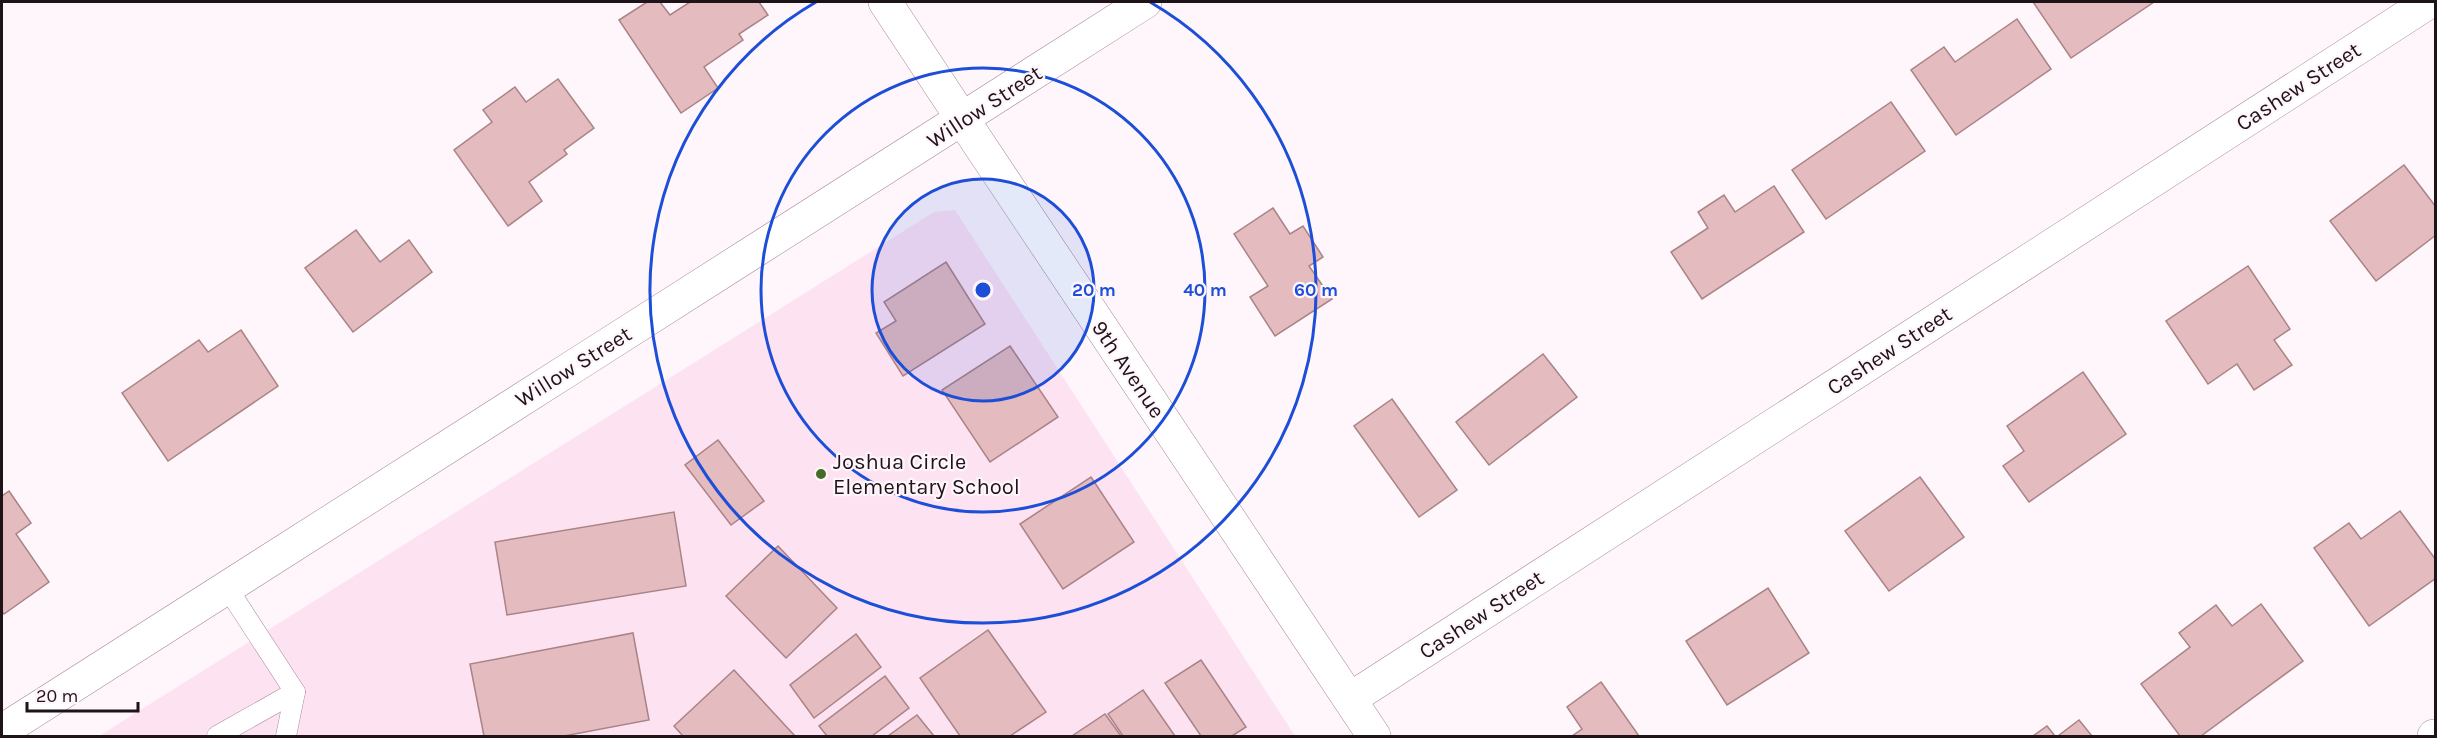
<svg xmlns="http://www.w3.org/2000/svg" width="2437" height="738" viewBox="0 0 2437 738" font-family="Karla,sans-serif">
  <style>
    .built { fill: #fde3f2 }
    .building { fill: #e4bbbe; stroke: #a98386; stroke-width: 1.5 }
    .lines { fill: none; stroke-linecap: round; stroke-linejoin: round }
    .lane-casing { stroke: #aa8a9d; stroke-width: 21 }
    .street-casing { stroke: #aa8a9d; stroke-width: 34 }
    .secondary-casing { stroke: #aa8a9d; stroke-width: 34 }
    .lane { stroke: #fff; stroke-width: 20 }
    .street { stroke: #fff; stroke-width: 33 }
    .secondary { stroke: #fff; stroke-width: 33 }
    .ring { fill: none; stroke: #1d4ed8; stroke-width: 3 }
    .poi-dot { fill: #466d28; stroke: #fef6fb; stroke-width: 2 }
    .labels { text-anchor: middle; stroke-width: 4.5; stroke-linejoin: round; paint-order: stroke }
    .street-label { font-size: 22px; fill: #1f131a; stroke: #fef6fb }
    .poi-label { font-size: 22px; fill: #1f131a; stroke: #fef6fb; text-anchor: start }
    .centre { fill: #1d4ed8; stroke: #fef6fb; stroke-width: 3 }
    .ring-label { font-size: 18px; text-anchor: middle; font-weight: bold; fill: #1d4ed8; stroke: #fef6fb; stroke-width: 4.5; stroke-linejoin: round; paint-order: stroke }
  </style>
  <rect width="100%" height="100%" fill="#fef6fb"/>
  <path class="built" d="M955,210l340,526h-1196l835,-524z"/>
  <g class="building">
    <path d="M647,2h13l10,13 20,-13h69l9,13 -29,19 4,6 -39,27 14,21 -37,25 -62,-93z"/>
    <path d="M2033,2h121l-83,56z"/>
    <path d="M2017,19l34,50 -95,66 -45,-65 33,-23 11,15z"/>
    <path d="M558,79l36,49 -30,22 3,4 -38,28 13,19 -34,25 -54,-76 38,-28 -9,-12 32,-23 11,15z"/>
    <path d="M1891,102l34,49 -99,68 -34,-49z"/>
    <path d="M2404,165l32,42v28l-60,46 -46,-60z"/>
    <path d="M1774,186l30,46 -102,67 -31,-47 37,-24 -10,-16 26,-17 11,17z"/>
    <path d="M1273,208l17,26 13,-8 20,31 -14,9 23,33 -57,37 -25,-39 18,-11 -34,-52z"/>
    <path d="M356,230l24,32 29,-22 23,32 -79,60 -48,-64z"/>
    <path d="M946,262l39,62 -82,52 -27,-43 20,-12 -12,-19z"/>
    <path d="M2248,266l42,63 -16,11 18,25 -38,25 -17,-26 -29,20 -42,-63z"/>
    <path d="M241,330l37,56 -110,75 -46,-68 77,-53 9,12z"/>
    <path d="M1010,346l48,71 -68,45 -48,-72z"/>
    <path d="M1543,354l34,43 -88,68 -33,-43z"/>
    <path d="M2083,372l43,62 -97,68 -26,-36 21,-15 -17,-25z"/>
    <path d="M1392,399l65,91 -38,27 -65,-91z"/>
    <path d="M718,440l46,61 -33,24 -46,-60z"/>
    <path d="M1091,477l43,65 -71,47 -43,-65z"/>
    <path d="M1920,477l44,60 -75,54 -44,-60z"/>
    <path d="M9,491l22,32 -15,11 33,48 -45,32 -2,-3v-115z"/>
    <path d="M2400,511l36,49v18l-67,48 -55,-78 35,-25 12,16z"/>
    <path d="M674,512l12,74 -179,29 -12,-73z"/>
    <path d="M778,546l59,62 -51,50 -60,-62z"/>
    <path d="M1768,588l41,65 -82,52 -41,-64z"/>
    <path d="M2261,604l42,57 -102,75h-21l-39,-52 49,-37 -11,-14 37,-28 16,21z"/>
    <path d="M988,630l58,82 -36,24h-50l-40,-58z"/>
    <path d="M633,633l16,87 -85,16h-80l-14,-72z"/>
    <path d="M856,634l25,33 -67,51 -24,-33z"/>
    <path d="M1201,660l45,67 -14,9h-31l-36,-53z"/>
    <path d="M734,670l61,66h-112l-9,-10z"/>
    <path d="M885,676l24,32 -37,28h-45l-8,-10z"/>
    <path d="M1601,682l38,54h-67l10,-7 -15,-22z"/>
    <path d="M1143,690l32,46h-52l-15,-22z"/>
    <path d="M1105,714l16,22h-49z"/>
    <path d="M917,715l17,21h-46z"/>
    <path d="M2079,720l13,16h-34z"/>
    <path d="M2047,726l8,10h-22z"/>
  </g>
  <g class="lines">
    <defs>
      <g id="lane">
        <path d="M226,586l69,106 -9,44"/>
        <path d="M217,736l78,-44"/>
      </g>
      <g id="street">
        <path d="M963,120l411,616"/>
        <path d="M1350,699l1079,-697"/>
        <path d="M2434,736h2"/>
      </g>
      <g id="secondary">
        <path d="M885,2l78,118"/>
        <path d="M2,731c379,-246 764,-483 1143,-729"/>
      </g>
    </defs>
    <use href="#lane" class="lane-casing"/>
    <use href="#street" class="street-casing"/>
    <use href="#secondary" class="secondary-casing"/>
    <use href="#lane" class="lane"/>
    <use href="#street" class="street"/>
    <use href="#secondary" class="secondary"/>
  </g>
  <circle cx="983" cy="290" r="111" fill="#1d4ed8" fill-opacity=".12"/>
  <g class="ring">
    <circle cx="983" cy="290" r="111"/>
    <circle cx="983" cy="290" r="222"/>
    <path d="M1150 2A333 333 0 1 1 816 2"/>
  </g>
  <circle class="poi-dot" cx="821" cy="474" r="6"/>
  <g class="labels">
    <g class="street-label">
      <text transform="translate(2298 86) rotate(-33)" y="8">Cashew Street</text>
      <text transform="translate(984 106) rotate(-33)" y="8">Willow Street</text>
      <text transform="translate(1889 350) rotate(-33)" y="8">Cashew Street</text>
      <text transform="translate(573 366) rotate(-32)" y="8">Willow Street</text>
      <text transform="translate(1129 369) rotate(56)" y="8">9th Avenue</text>
      <text transform="translate(1481 614) rotate(-33)" y="8">Cashew Street</text>
    </g>
    <g class="poi-label">
      <text x="833" y="469">Joshua Circle<tspan x="833" dy="25">Elementary School</tspan></text>
    </g>
  </g>
  <circle cx="983" cy="290" r="9" class="centre"/>
  <g class="ring-label">
    <text x="1094" y="296">20 m</text>
    <text x="1205" y="296">40 m</text>
    <text x="1316" y="296">60 m</text>
  </g>
  <rect width="2437" height="738" fill="none" stroke="#1f131a" stroke-width="6"/>
  <path d="M27 702v9h111v-9" fill="none" stroke="#1f131a" stroke-width="3"/>
  <text x="36" y="702" font-size="18" fill="#1f131a" stroke="#fef6fb" stroke-width="4.5" paint-order="stroke">20 m</text>
</svg>
